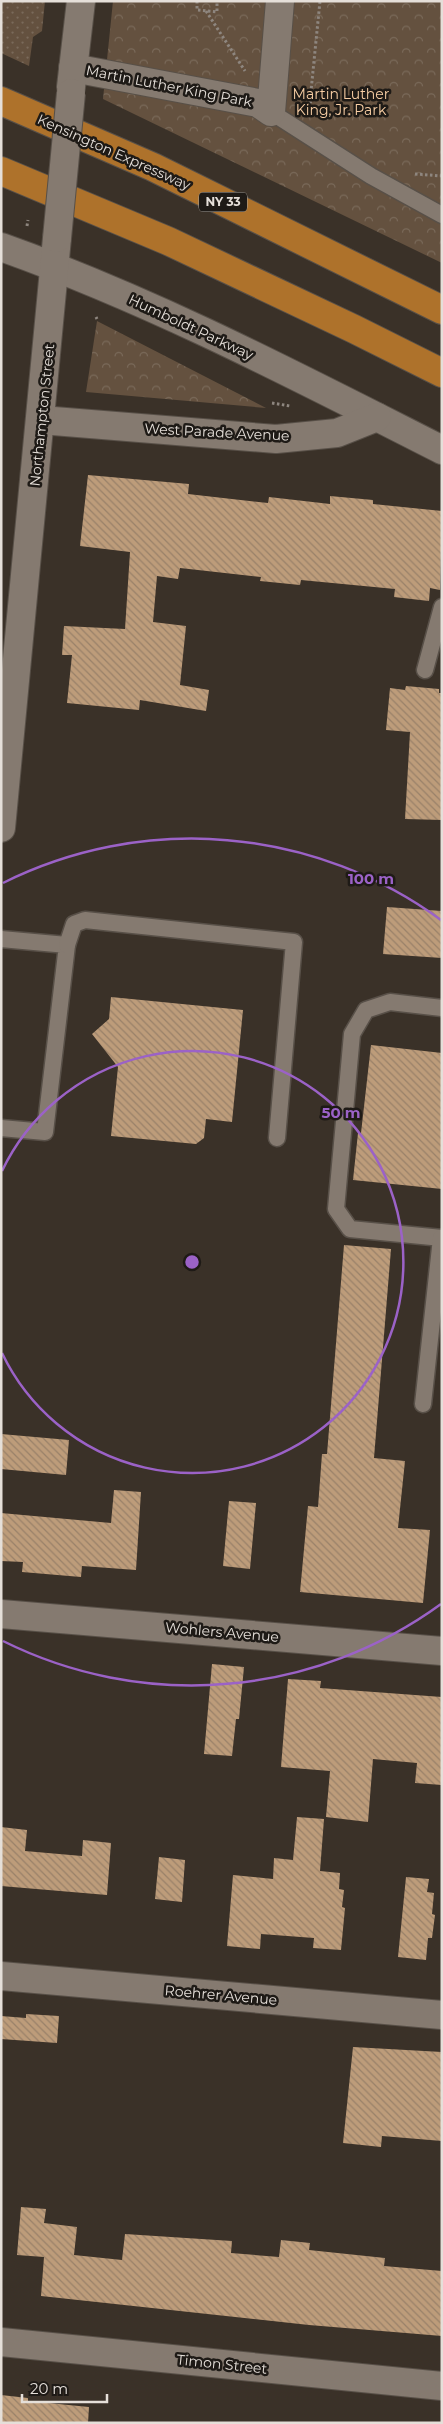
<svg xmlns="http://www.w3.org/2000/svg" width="443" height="2424" viewBox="0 0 443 2424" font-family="Montserrat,sans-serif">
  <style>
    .grass { fill: url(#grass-dots) }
    .park { fill: url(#park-crowns) }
    .building { fill: url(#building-back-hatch) }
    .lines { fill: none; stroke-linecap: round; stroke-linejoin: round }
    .lane-casing { stroke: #585048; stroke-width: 19 }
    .street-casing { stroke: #585048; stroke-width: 30 }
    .highway-casing { stroke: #585048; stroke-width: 30 }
    .path { stroke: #8e867f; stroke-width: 3; stroke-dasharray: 2.5 2.5; stroke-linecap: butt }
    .lane { stroke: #857a70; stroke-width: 16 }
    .street { stroke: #857a70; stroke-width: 28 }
    .highway { stroke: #ae722b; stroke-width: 28 }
    .street-bridge-casing { stroke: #585048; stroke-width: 30; stroke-linecap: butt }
    .street-bridge { stroke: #857a70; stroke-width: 28 }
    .ring { fill: none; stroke: #9b62c7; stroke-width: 2.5 }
    .labels { text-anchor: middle; stroke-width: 5; stroke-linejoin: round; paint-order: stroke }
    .shield { fill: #1e1a16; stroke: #a9a49e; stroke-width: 1 }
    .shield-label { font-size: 12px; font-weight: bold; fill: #e5dfd9 }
    .street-label { font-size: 14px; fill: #e5dfd9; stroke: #1e1a16 }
    .park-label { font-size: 14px; fill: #f9cfa5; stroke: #1e1a16 }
    .centre { fill: #9b62c7; stroke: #1e1a16; stroke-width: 2.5 }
    .ring-label { font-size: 15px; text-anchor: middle; font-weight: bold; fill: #9b62c7; stroke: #1e1a16; stroke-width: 5; stroke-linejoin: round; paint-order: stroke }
  </style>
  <defs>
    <pattern id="grass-dots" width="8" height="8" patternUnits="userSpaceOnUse" patternTransform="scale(1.25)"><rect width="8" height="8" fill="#64513f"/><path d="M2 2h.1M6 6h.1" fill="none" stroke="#7a6a5a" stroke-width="1.8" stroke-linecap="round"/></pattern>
    <pattern id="park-crowns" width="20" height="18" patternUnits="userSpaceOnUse" patternTransform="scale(1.25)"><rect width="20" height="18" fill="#64513f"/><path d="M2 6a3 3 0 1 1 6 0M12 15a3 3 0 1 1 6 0" fill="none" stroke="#7a6a5a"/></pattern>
    <pattern id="building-back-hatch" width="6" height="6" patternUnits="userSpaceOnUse" patternTransform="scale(1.25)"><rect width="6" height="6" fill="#bd9c7a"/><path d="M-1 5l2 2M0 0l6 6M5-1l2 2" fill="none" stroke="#998169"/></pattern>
  </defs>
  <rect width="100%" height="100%" fill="#3a3128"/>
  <path class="grass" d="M1,1h44l-3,30 -9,6 -4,29 -28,-13z"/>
  <g class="park">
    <path d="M113,1h329v262l-339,-164z"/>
    <path d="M97,321l169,87 -180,-16z"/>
  </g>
  <g class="building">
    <path d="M88,475l101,9 -1,10 80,9 1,-6 61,7v-8l43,4v4l69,7 -2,79 -10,-2 -1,13 -35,-4 1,-8 -94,-9 -1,5 -40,-4 1,-4 -81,-9 -2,11 -21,-3 -4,46 33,4 -6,59 29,5 -3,21 -66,-11 -1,10 -72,-7 5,-48h-10l2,-29 61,3 5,-77 -50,-6z"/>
    <path d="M406,686l33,3v4h3v127l-37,-1 5,-87 -24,-2 4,-42 15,2z"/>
    <path d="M387,907l55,4v47l-59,-4z"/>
    <path d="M111,997l132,13 -11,112 -26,-3 -2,19 -8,6 -85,-8 7,-69 -26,-33 17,-15z"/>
    <path d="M371,1045l71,8v136l-89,-9 5,-47h3z"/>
    <path d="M344,1245l47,4 -17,209 31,3 -7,67 32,2 -7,73 -123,-11 8,-86 10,1 4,-53h5z"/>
    <path d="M1,1434l68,6 -3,35 -65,-6z"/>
    <path d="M114,1490l27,2 -5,78 -54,-4 -1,11 -59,-5 1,-10 -22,-1v-48l110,10z"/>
    <path d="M229,1501l27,2 -6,66 -27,-3z"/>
    <path d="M212,1664l32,3 -5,52h-3l-4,37 -28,-2z"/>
    <path d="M288,1679l33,2 -1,7 122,9v88l-27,-2 2,-20 -44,-4 -5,63 -42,-5 4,-46 -49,-4z"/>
    <path d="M297,1817l27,2 -4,52 20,2 -1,16 5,1 -2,17 3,1 -4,42 -28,-2 1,-10 -53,-4 -1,15 -33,-3 6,-71 40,4 1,-21 19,2z"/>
    <path d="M1,1827l26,3 -2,21 57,5 1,-16 28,3 -4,52 -106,-9z"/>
    <path d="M159,1857l26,3 -3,42 -27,-3z"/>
    <path d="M406,1877l23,2 -2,13 7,1 -2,21 3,1 -3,23h-4l-2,22 -28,-3z"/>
    <path d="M26,2014l33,2 -2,27 -56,-4v-23l25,2z"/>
    <path d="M353,2047l89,5v89l-60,-5 -1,11 -38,-4z"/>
    <path d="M21,2207l25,2 -2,14 33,4 -3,28 48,5 3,-26 107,7 -1,12 48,4 2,-17 29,3 -1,7 76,8 -1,8 58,5v65l-133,-11 -268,-29 3,-39 -27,-2z"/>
    <path d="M1,2395l27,3v3l61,6 -1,16h-87z"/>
  </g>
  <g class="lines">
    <defs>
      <g id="lane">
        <path d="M271,112l100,64 71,39"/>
        <path d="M425,670l17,-63"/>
        <path d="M1,939l66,6 -22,187 -44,-4"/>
        <path d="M67,945l7,-21 11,-4 209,22 -17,196"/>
        <path d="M442,1008l-52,-6 -24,8 -14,24 -16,175 14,20 92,9"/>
        <path d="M423,1404l18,-166"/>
      </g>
      <g id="street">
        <path d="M73,68l185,35 13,9 9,-111"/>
        <path d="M71,87l10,-86"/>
        <path d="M1,247c152,54 297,130 441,203"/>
        <path d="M41,420l235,19 61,-6 40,-16"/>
        <path d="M1,828l56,-590"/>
        <path d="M1,1614l441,37"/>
        <path d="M1,1976l441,39"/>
        <path d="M1,2342l441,44"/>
      </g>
      <g id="highway">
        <path d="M1,101l152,66 289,143"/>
        <path d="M1,171l167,70 186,88 88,44"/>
      </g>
    </defs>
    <use href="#lane" class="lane-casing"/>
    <use href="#street" class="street-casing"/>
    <use href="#highway" class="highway-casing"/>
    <g class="path">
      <path d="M197,1v9l20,2v-11"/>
      <path d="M206,11l39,60"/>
      <path d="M313,113l-3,-12 10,-100"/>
      <path d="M415,174l27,2"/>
      <path d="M27,226l1,-6"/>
      <path d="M96,317l1,2"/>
      <path d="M272,403l18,3"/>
    </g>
    <use href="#lane" class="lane"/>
    <use href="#street" class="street"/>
    <use href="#highway" class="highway"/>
    <defs>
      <path id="street-bridge" d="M57,238l14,-145"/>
    </defs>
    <use href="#street-bridge" class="street-bridge-casing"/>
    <use href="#street-bridge" class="street-bridge"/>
  </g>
  <g class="ring">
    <path d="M2 1171A211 211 0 1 1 2 1353"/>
    <path d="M441 1604A423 423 0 0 1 3 1641M3 883A423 423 0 0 1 441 920"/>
  </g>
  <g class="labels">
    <rect class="shield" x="199" y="192.5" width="48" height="19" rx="4"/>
    <g class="shield-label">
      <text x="223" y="206">NY 33</text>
    </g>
    <g class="street-label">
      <text transform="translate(169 86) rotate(11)" y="5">Martin Luther King Park</text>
      <text transform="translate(114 152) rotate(24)" y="5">Kensington Expressway</text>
      <text transform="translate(191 327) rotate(25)" y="5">Humboldt Parkway</text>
      <text transform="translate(42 415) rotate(-84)" y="5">Northampton Street</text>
      <text transform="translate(217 432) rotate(3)" y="5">West Parade Avenue</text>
      <text transform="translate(222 1632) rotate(5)" y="5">Wohlers Avenue</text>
      <text transform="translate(221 1995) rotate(5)" y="5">Roehrer Avenue</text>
      <text transform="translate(222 2364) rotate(6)" y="5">Timon Street</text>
    </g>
    <g class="park-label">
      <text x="341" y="99">Martin Luther<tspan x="341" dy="16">King, Jr. Park</tspan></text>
    </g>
  </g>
  <circle cx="192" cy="1262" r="8" class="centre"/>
  <g class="ring-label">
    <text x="371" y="884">100 m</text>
    <text x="341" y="1118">50 m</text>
  </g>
  <rect width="443" height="2424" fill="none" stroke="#e5dfd9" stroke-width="5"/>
  <path d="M22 2394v8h85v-8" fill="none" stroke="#e5dfd9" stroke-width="2.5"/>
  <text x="30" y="2394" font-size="15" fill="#e5dfd9" stroke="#1e1a16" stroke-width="4" paint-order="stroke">20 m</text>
</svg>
